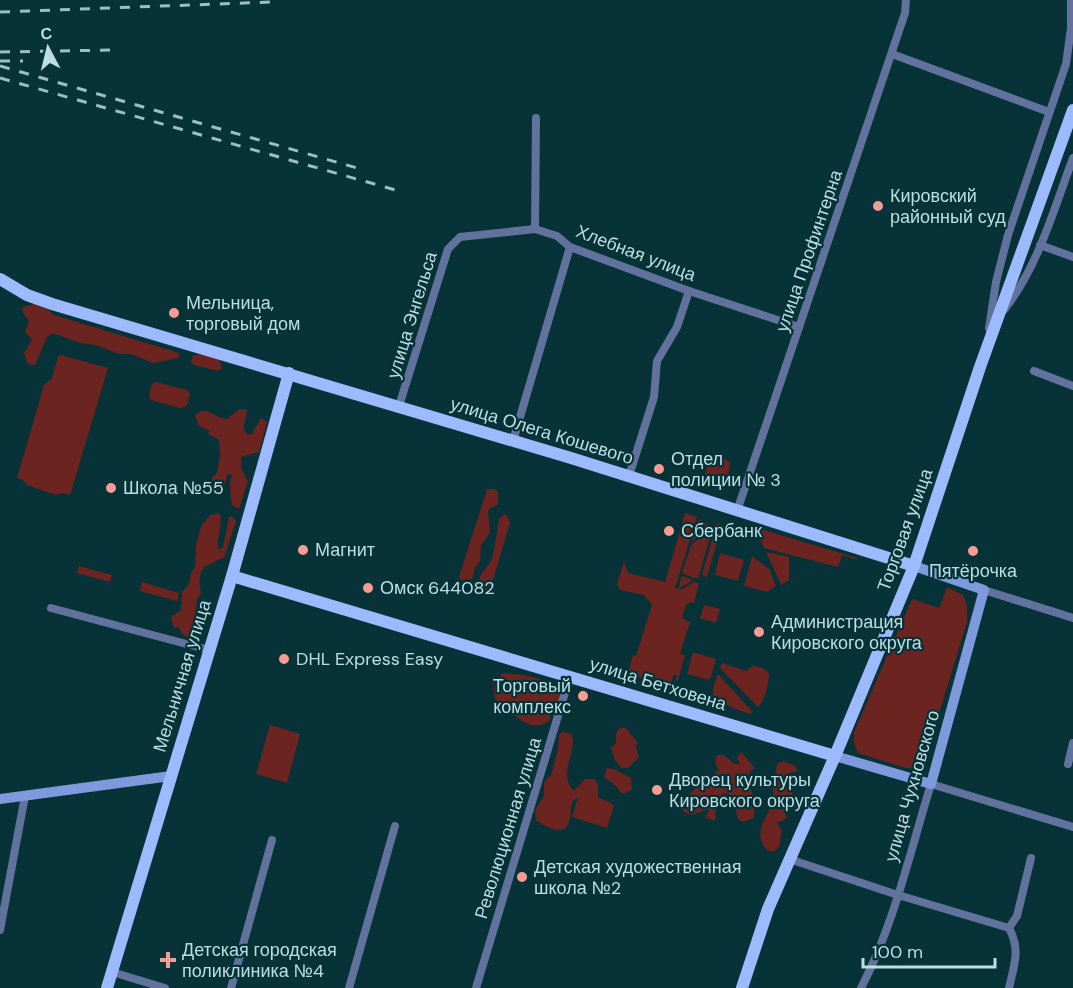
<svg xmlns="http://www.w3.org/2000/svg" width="1073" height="988" viewBox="0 0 1073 988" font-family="'DM Sans',sans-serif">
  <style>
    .green { fill: #6c2420 }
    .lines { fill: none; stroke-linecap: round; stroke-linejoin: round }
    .street { stroke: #61739c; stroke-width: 8 }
    .secondary { stroke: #7e9adc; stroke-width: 10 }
    .primary { stroke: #9dbafe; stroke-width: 12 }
    .rail { stroke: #9abfc4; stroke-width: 3; stroke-dasharray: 10 10; stroke-linecap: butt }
    .poi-dot { fill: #f59c93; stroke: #073237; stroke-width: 2 }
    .labels { text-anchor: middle; stroke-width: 4.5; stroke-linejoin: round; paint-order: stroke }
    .poi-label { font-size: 18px; fill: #bbdee3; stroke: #073237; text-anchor: start }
    .street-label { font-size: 18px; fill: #bbdee3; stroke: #073237 }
  </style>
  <rect width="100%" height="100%" fill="#073237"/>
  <g class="green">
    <path d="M34,304l14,6 6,5 122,37 3,2v4l-26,5 -22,-9h-12l-23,-9 -16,-2 -27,-10 -6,4 -12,28 -7,-1 -4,-11 8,-13 -7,-8 4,-11 -7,-10 1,-4z"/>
    <path d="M205,354l14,5 3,9 -4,3 -24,-6 -3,-3 2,-7z"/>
    <path d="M61,355l47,13 -38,127 -7,-2 -7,2 -29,-10 -4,-5 -6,-2 27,-93 8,-7 6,-22z"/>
    <path d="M156,382l31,8 3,4 -3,12 -7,2 -29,-8 -2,-4 3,-12z"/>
    <path d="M239,409h7c3,9 -7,17 1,25l4,1 10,-17 6,4 -8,30 -18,5v11l7,13 -9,28 -7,-4c-2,-10 -3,-21 0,-30l-4,-1 -7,19 -3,1 -8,-4 2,-12 5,-5 3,-18 -1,-15 -11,-6 2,-3 -11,-5 -4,-11 6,-4c13,0 14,7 26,8z"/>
    <path d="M714,456l7,1 9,5 -2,13 -11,2 -8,12 -4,-2 -2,-5 6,-23z"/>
    <path d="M487,489h8l3,3v12l-10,6 2,23 -9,12 -1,16 -5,7 -3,11 -11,1 -2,-3z"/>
    <path d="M220,513c3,16 -4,23 -2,37l5,-3 6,-30 3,-1 4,5 -12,37c-7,1 -11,6 -19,8 -7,9 -6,16 -4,27l-4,6 -2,14 8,6 1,3 -7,3 -3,10 -3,3 -7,-2 -6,-9 -4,1 -3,-11 10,-7 1,-18 7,-8 2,-11 4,-6 1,-22 5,-19 9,-11z"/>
    <path d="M685,513l12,4 -22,71 3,1 4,-13 11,4 -15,9h4l12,-7 5,1 -5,20 -3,-1 -5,3 -4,13 8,4 -10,32 5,1 -7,26 -2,-1 1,-4 -3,-2 -3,9c-8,3 -15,1 -21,-2l-1,-6 -2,5 -19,-7 5,-18 3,1 16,-51 -8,-10 -24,-5 -3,-6 7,-22 4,11 37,9z"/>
    <path d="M504,514l3,1 3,8 -20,67 -9,-1 -2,-3c0,-15 5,-14 12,-25 2,-3 8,-39 8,-42z"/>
    <path d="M699,519l10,6 -18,18z"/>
    <path d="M717,523l5,2 -15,52 -5,-2z"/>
    <path d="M711,526h2l-15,53 -14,-5 -2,-2 9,-26z"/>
    <path d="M757,528l100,30v2l-15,-5 -4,12 -74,-19 -7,-18z"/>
    <path d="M766,552l23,5v23l-8,5z"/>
    <path d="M720,553l24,7 -6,21 -23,-6z"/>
    <path d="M752,556l17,13 7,17 -9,6 -23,-6z"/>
    <path d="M79,566l33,9 -2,7 -33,-9z"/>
    <path d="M142,582l37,11 -2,8 -37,-10z"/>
    <path d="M947,587l16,8 4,11v16l-42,137 -9,9h-10l-48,-15 -4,-10v-11l58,-133 27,9z"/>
    <path d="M704,605l16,4 -4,14 -16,-5z"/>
    <path d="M693,652l23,7 -6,21 -23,-6z"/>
    <path d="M722,663l24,8 8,-6 12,5 3,4c-1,12 -3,24 -11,33l-38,-39z"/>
    <path d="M504,673c20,2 51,3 58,27l-12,16v4c-21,17 -39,-11 -55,-21 -2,-11 -2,-20 9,-26z"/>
    <path d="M718,674l34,37 -1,3c-8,-2 -38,-12 -38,-20 -1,-6 3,-14 5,-20z"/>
    <path d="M270,725l30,9 -13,49 -31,-9z"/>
    <path d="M620,728h6l11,14 -1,6 3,9 -11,11h-7l-6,-8 -4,-12 5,-5v-10z"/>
    <path d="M563,731l9,4c5,17 -15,40 2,56l11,-12h9l4,5v13l11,5 5,4 -7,22 -35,-11 6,-20 -6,5c-2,7 0,17 -5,24 -6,10 -25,-1 -31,-6l-1,-10 9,-14v-14l7,-7 7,-26 1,-14z"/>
    <path d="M741,752l14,16c-14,9 -4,18 -1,30 2,7 0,14 0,20l-12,4 -4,-3 -5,-19 -4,-6 -6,-1 -4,6v7l-3,2 -1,13 -10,-4 4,-6 -1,-2 -16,6 -8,-3 -3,-7c4,-10 13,-13 19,-22l6,2 2,-2 1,-6 10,-7 -4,-8 2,-7h7l10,9h6l-3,-6z"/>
    <path d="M783,761l11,4 4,6 -9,2 -3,5 7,14 -8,21 2,5 -10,5 5,8 -3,16 -5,4h-6c-19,-20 3,-34 5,-54 1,-4 -1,-10 0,-14 2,-7 3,-12 4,-19z"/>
    <path d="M607,768l7,1 17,9 1,11 -6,4h-5l-6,-8 -11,-8z"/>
  </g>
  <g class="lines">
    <g class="street">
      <path d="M892,54l157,58"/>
      <path d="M535,229l1,-111"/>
      <path d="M1040,245l33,12"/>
      <path d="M1004,310c34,-43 50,-101 69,-152"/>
      <path d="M989,328l7,-46 12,-47 58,-171 5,-36v-28"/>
      <path d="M1034,371l39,15"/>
      <path d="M399,406l49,-157 12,-12 75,-8 22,7 13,11 119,44 110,36"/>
      <path d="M513,441l57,-194"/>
      <path d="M629,476l25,-79 3,-36 20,-34 12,-36"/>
      <path d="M737,511l168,-498 1,-13"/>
      <path d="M984,590l89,28"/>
      <path d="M51,608l158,42"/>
      <path d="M1068,764l5,-21"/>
      <path d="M789,859l109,36 111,33"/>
      <path d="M0,930l25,-134"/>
      <path d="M112,972l53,16"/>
      <path d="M231,988l41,-148"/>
      <path d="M349,988l46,-162"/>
      <path d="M476,988l94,-312"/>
      <path d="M861,988c33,-63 49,-136 70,-204l142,43"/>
      <path d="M1009,988c5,-23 12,-38 0,-60l8,-12 14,-58"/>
    </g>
    <g class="secondary">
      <path d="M835,756l96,28 53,-194 -70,-24"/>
      <path d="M0,799l171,-23"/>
    </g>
    <g class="primary">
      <path d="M0,279l27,16 25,9 519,154 343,108"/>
      <path d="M232,576l603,180"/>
      <path d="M107,988l125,-412 57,-203"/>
      <path d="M742,988l26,-79 67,-153 79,-190 66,-199 93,-257"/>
    </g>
    <g class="rail">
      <path d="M0,12l272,-10"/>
      <path d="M0,52l112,-2"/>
      <path d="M0,61h23"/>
      <path d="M0,66l364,104"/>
      <path d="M0,78l399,113"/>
    </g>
  </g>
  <g class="poi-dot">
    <circle cx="878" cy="206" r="6"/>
    <circle cx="174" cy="313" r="6"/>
    <circle cx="659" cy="469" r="6"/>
    <circle cx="111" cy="488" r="6"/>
    <circle cx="669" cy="531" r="6"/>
    <circle cx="303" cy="550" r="6"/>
    <circle cx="973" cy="551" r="6"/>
    <circle cx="368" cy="588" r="6"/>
    <circle cx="759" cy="632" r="6"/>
    <circle cx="284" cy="659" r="6"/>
    <circle cx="583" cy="696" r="6"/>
    <circle cx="657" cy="790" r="6"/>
    <circle cx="522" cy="877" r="6"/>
    <path d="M165 951h6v6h6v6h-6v6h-6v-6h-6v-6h6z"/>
  </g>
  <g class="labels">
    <g class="poi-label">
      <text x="890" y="202">Кировский<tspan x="890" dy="21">районный суд</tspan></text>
      <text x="186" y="309">Мельница,<tspan x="186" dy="21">торговый дом</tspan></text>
      <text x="671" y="465">Отдел<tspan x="671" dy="21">полиции № 3</tspan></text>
      <text x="123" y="494">Школа №55</text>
      <text x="681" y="537">Сбербанк</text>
      <text x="315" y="556">Магнит</text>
      <text x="973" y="577" text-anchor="middle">Пятёрочка</text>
      <text x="380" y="594">Омск 644082</text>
      <text x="771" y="628">Администрация<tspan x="771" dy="21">Кировского округа</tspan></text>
      <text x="296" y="665">DHL Express Easy</text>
      <text x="571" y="692" text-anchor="end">Торговый<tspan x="571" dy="21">комплекс</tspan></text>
      <text x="669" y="786">Дворец культуры<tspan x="669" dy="21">Кировского округа</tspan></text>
      <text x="534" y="873">Детская художественная<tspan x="534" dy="21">школа №2</tspan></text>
      <text x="182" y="956">Детская городская<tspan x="182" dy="21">поликлиника №4</tspan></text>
    </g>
    <g class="street-label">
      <text transform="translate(809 251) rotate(-71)" y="6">улица Профинтерна</text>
      <text transform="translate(636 253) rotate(21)" y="6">Хлебная улица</text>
      <text transform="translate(412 315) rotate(-73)" y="6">улица Энгельса</text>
      <text transform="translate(542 431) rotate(17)" y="6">улица Олега Кошевого</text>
      <text transform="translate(905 530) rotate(-70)" y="6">Торговая улица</text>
      <text transform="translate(182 676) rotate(-73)" y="6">Мельничная улица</text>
      <text transform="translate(658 684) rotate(17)" y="6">улица Бетховена</text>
      <text transform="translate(912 786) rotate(-74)" y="6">улица Чухновского</text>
      <text transform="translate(508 828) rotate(-73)" y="6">Революционная улица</text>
    </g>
  </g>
  <g transform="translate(48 48) rotate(353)" stroke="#073237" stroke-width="4.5" paint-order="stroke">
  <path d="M0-4.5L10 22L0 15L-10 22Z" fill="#bbdee3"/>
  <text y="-9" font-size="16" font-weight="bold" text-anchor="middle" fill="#bbdee3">С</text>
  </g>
  <path d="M863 958v9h132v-9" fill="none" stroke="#bbdee3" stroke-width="3"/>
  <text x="872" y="958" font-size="18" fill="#bbdee3" stroke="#073237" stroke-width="4.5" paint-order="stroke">100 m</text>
</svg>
